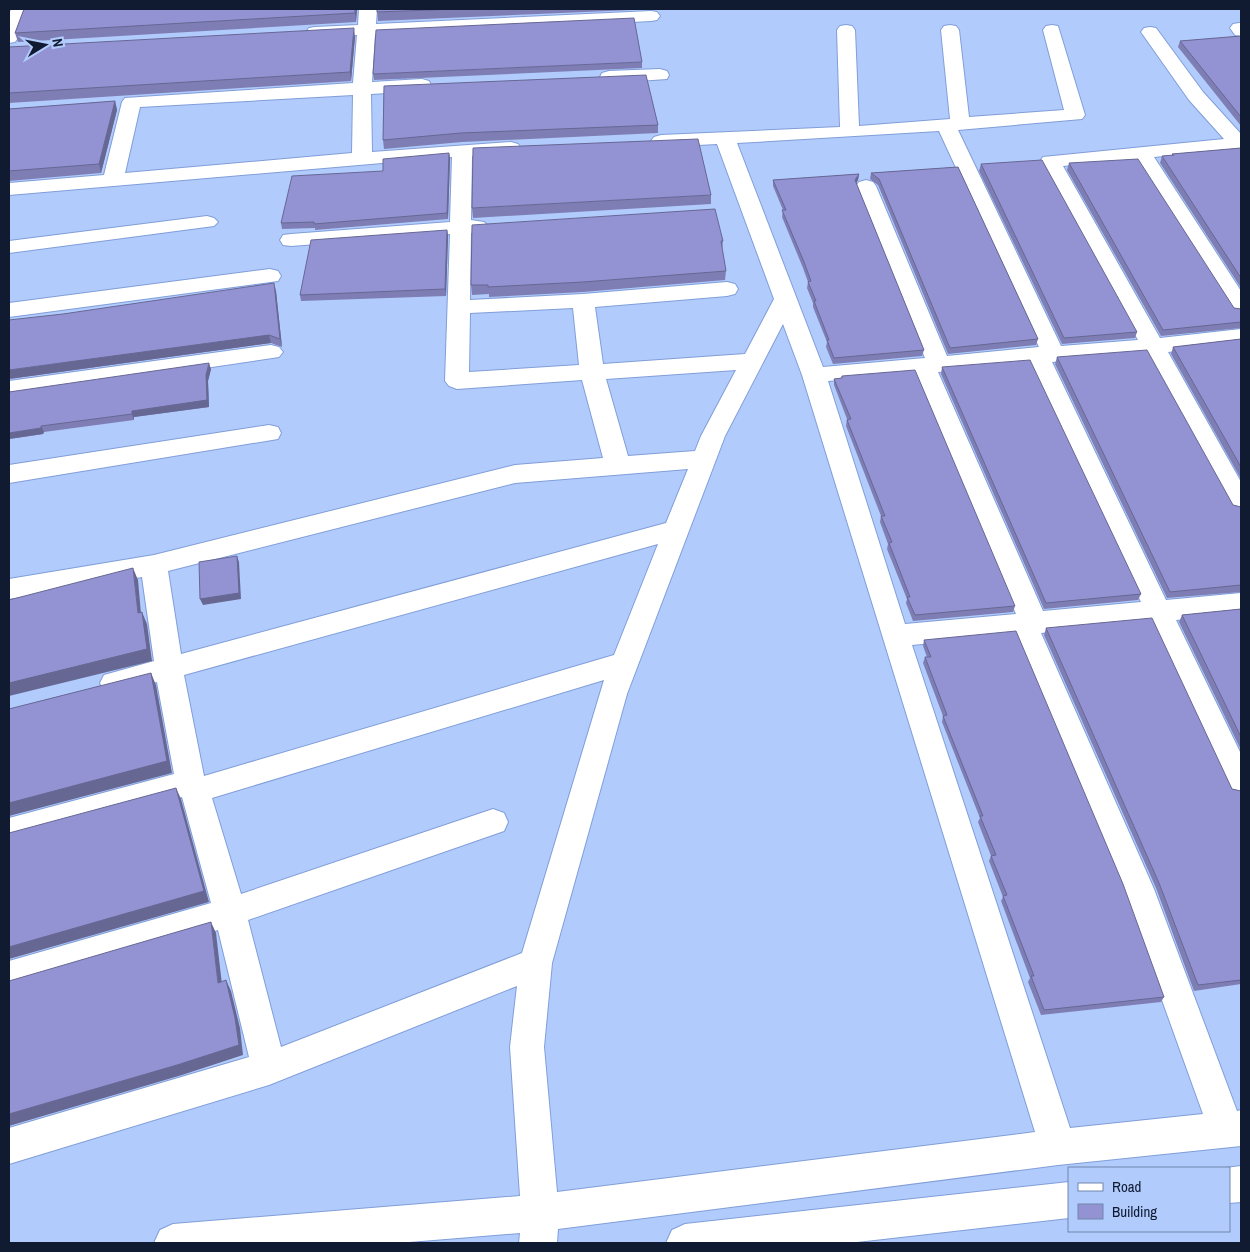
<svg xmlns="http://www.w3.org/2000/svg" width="1250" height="1252" viewBox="0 0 1250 1252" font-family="'Archivo Narrow',sans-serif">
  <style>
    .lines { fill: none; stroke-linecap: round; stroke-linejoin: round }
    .street-casing { stroke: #809ed9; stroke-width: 2 }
    .street { fill: #fff; fill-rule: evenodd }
    .wall { fill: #7e7eb5 }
    .shaded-wall { fill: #676794 }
    .building { fill: #9393d3; stroke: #676794 }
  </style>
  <rect width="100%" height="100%" fill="#b1cbfc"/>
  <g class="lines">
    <defs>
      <g id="street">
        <path d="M11,9h18l-11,29 -3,4 -6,1v-28z"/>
        <path d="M359,9h18l-1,15 275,-13 6,1 3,4 -3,4 -6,1 -276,14 -3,47 50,-3 7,2 2,4 -2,4 -7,2 -51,3 1,58 139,-10 7,2 3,4 -3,4 -46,4 -1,64 13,2 4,4 -4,4 -13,3 -1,67 113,-6 144,-12 8,2 3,5 -3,5 -8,2 -132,11 8,57 142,-10 29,-55 -57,-155 -56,3 -7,-2 -3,-4 3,-4 7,-2 179,-8 -3,-97 3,-4 6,-1 6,1 3,4 4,96 91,-7 -9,-89 3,-4 6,-1 6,1 3,4 10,87 95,-7 -21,-80 3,-4 6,-1 6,1 27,89 -3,4 -124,11 103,216 77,-6 -98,-179 3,-4 181,-18 -35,-39 -48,-68 3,-4 6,-1 6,1 47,64 38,42v17l-6,-2 -81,8 87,134v24l-8,-2 -98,-154 -72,7 97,172 81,-9v14l-73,9 73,130v31l-9,-3 -86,-156 -94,8 114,238 75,-7v20l-65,7 65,134v43l-11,-3 -80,-172 -109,11 113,256 83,222 4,-1v36l-183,19 -500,64 -1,14h-38l1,-10 -123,10h-243l6,-13 13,-6 347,-28 -10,-149 7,-61 -248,99 -260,79v-36l240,-71 -31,-127 -209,61v-30l202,-58 -29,-106 -173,47v-26l165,-44 -17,-92 -43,12 -10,-3 -4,-8 4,-8 50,-14 -12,-84 -133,22v-20l145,-24 361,-90 88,-7 -21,-78 -125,9 -8,-3 -4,-5 5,-147 -159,12 -8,-1 -3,-5 3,-5 8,-1 159,-12 2,-65 -443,38v-12l95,-8 18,-73 3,-4 228,-15 4,-48 -42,2 -6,-1 -3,-4 3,-4 6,-1 43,-2zM353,95l-1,58 -227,20 15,-66zM939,131l100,216 -92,9 -71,-170 -3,-4 -7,-2 -7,2 -3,4 69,172 -102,9 -86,-224zM573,308l6,57 -110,7 1,-59zM783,324l19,51 233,757 -478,60 -13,-145 8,-84 75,-269 98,-258zM1029,364l112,238 -98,9 -105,-239zM736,370l-35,66 -6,15 -67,5 -22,-77zM915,374l101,240 -111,10 -77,-243zM688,469l-22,54 -485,131 -13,-83 347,-88zM658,544l-44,111 -410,121 -20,-101zM1015,635l107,254 81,225 -133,14 -158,-483zM604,680l-82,273 -241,94 -33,-127 256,-89 4,-9 -4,-9 -11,-4 -252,85 -29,-96z"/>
        <path d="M1239,23h2v13l-6,-1 -5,-7 3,-4z"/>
        <path d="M660,69l7,2 2,4 -2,4 -58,4 -7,-2 -2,-4 2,-4 7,-2z"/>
        <path d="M207,216l7,2 4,4 -4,4 -205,27v-12z"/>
        <path d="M270,269l8,2 3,5 -3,5 -269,36v-14z"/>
        <path d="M271,345l8,2 4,5 -4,5 -270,40v-16z"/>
        <path d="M269,425l9,2 3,6 -3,6 -269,44v-18z"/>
        <path d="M1241,1166v36l-12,1v-35h-4z"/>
        <path d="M1069,1182v36l-221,25h-182l6,-13 13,-6z"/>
      </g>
    </defs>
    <use href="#street" class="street-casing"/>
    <use href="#street" class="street"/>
  </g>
  <g class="wall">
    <path d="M24,9h333l-1,13 -338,20 -3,-9z"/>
    <path d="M377,9h255v1l-254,11z"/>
    <path d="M1241,36v90l-63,-79 2,-6z"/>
    <path d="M355,37l-4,44 -342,22v-56z"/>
    <path d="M642,62v6l-268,12 -1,-6z"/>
    <path d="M384,86l274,39v8l-196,9 -78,7 -1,-9z"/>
    <path d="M115,101l2,9 -16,63 -92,8v-72z"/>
    <path d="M1241,148v140l-81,-125 2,-7h10v-2z"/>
    <path d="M449,153l1,6 -2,60 -133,11v-2l-33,1 -1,-6 102,-52z"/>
    <path d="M1069,163l165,145 7,1v19l-80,8 -94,-166z"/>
    <path d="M981,164l156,168 -2,6 -73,6 -83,-173z"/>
    <path d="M958,167l80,172 -2,6 -88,9 -70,-169 -8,-6 1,-6z"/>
    <path d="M859,174l-1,6 -2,3 68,167 -2,6 -89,8 -7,-17 1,-5 -14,-35v-4l-6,-15 1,-6 -5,-14 -21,-51 1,-7 -10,-24v-6z"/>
    <path d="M711,195v9l-238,14 -1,-10z"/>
    <path d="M447,230l1,6 -2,60 -145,5 -1,-6z"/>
    <path d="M723,241l-1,9 4,21 -1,9 -142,12 -94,5v-3l-17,1 -1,-10z"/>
    <path d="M276,291l6,56 -11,-4 -262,36z"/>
    <path d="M1241,339v140l-70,-125 2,-7z"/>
    <path d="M1057,357l176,148 8,2v85l-74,6 -112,-234z"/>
    <path d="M942,367l199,227 -3,6 -94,9 -103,-235z"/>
    <path d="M211,369l-3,12 1,26 -75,10v3l-90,12 -1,2 -34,5v-47z"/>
    <path d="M842,376l173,230 -2,6 -100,9 -7,-18 1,-4 -20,-50 1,-5 -8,-22 1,-6 -35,-90 1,-7 -13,-34v-6l7,-1z"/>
    <path d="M1241,609v141l-62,-128 3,-7z"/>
    <path d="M1046,628l186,161 9,2v193l-47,7 -38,-103 -112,-253z"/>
    <path d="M924,640l240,357 -3,5 -120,13 -13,-33 2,-4 -29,-77 2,-4 -14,-36 2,-5 -13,-34 2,-4 -38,-96 1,-6 -20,-53 2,-6h2l-4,-11z"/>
  </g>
  <g class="shaded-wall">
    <path d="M355,9h2l-1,13 -1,-9z"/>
    <path d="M354,28l1,9 -4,44 -1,-9z"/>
    <path d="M115,101l2,9 -16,63 -2,-9z"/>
    <path d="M449,153l1,6 -2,60 -1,-6z"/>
    <path d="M859,174l-1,6 -4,7 1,-7z"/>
    <path d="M447,230l1,6 -2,60 -1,-7z"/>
    <path d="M274,283l2,8 6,56 -2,-8z"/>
    <path d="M269,335l2,8 -262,36v-9z"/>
    <path d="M209,363l2,6 -3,12 1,26 -75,10v3l-2,-6v-3l74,-36z"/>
    <path d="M41,426l3,6 -1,2 -34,5v-6z"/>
    <path d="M237,556l2,6 2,37 -38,6 -3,-6z"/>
    <path d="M133,568l5,12 4,45 -4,-12z"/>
    <path d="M142,612l5,12 5,37 -143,35v-13z"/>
    <path d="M151,673l5,12 16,88 -163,43v-13z"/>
    <path d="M176,788l5,11 28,103 -200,57v-12z"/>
    <path d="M211,922l5,11 7,60 -5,-10z"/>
    <path d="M226,980l5,11 9,37 3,27 -61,20 -173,51v-12z"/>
  </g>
  <g class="building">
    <path d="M24,9h331v4l-340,20z"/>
    <path d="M377,9h81l-81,3z"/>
    <path d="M634,18l8,44 -269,12 3,-44z"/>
    <path d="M354,28l-4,44 -341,21v-46z"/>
    <path d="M1241,36v81l-61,-76z"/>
    <path d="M646,75l12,50 -197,8 -78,7 1,-54z"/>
    <path d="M115,101l-16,63 -90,7v-62z"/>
    <path d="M698,139l13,56 -239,13 1,-60z"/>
    <path d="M1241,148v130l-79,-122 12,-1 -2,-1z"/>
    <path d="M449,153l-2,60 -133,11v-2l-33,1 11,-47 91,-5v-12z"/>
    <path d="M1138,159l96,149 7,1v13l-78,8 -94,-167z"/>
    <path d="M1042,160l95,172 -73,6 -83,-174z"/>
    <path d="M958,167l80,172 -88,9 -71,-169 -8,-6z"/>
    <path d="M859,174l-4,6 69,170 -90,8 -7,-18h2l-15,-39h2l-8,-19 3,-1 -7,-19 -22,-52h4l-13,-30z"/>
    <path d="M715,209l8,32h-2l5,30 -143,11 -95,5v-2h-17l1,-60z"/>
    <path d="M447,230l-2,59 -145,6 11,-55z"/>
    <path d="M274,283l6,56 -11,-4 -260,35v-50l54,-6z"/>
    <path d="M1241,339v128l-68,-120z"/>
    <path d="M1147,350l86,155 8,2v78l-71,7 -113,-235z"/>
    <path d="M1030,360l111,234 -95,9 -104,-236z"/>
    <path d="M209,363l-3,12 1,25 -75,11v3l-91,12v2l-32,5v-41z"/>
    <path d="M915,370l100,236 -100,9 -8,-18h3l-21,-54 3,-1 -11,-26h4l-38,-96 4,-1 -17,-40 8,-1v-2z"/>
    <path d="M237,556l2,37 -39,6 -1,-37z"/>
    <path d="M133,568l5,45 4,-1 5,37 -138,34v-83z"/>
    <path d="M1241,609v128l-59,-122z"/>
    <path d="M1152,618l80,171 9,2v189l-43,5 -39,-102 -113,-255z"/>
    <path d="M1016,631l107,253 41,113 -120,13 -13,-34h3l-31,-80 4,-1 -16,-39 5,-1 -16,-39h3l-40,-100 4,-1 -22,-58h6l-7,-17z"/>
    <path d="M151,673l16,88 -158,42v-94z"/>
    <path d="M176,788l28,103 -195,56v-114z"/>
    <path d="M211,922l7,61 8,-3 9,38 4,27 -62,20 -168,49v-133z"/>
  </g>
  <rect width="1250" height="1252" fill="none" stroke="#101b32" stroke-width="20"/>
  <rect x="1068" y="1167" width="162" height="65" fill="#b1cbfc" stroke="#7185ab"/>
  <rect x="1078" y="1183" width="25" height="8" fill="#ffffff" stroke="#7185ab"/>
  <text x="1112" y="1192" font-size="15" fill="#101b32">Road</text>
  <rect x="1078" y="1204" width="25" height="15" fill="#9393d3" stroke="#7185ab"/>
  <text x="1112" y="1217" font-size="15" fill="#101b32">Building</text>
  <g transform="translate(45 45) rotate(80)" stroke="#b1cbfc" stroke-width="4" paint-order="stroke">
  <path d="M0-4L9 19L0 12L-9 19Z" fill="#101b32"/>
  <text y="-8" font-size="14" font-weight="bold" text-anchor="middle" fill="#101b32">N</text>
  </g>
</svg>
